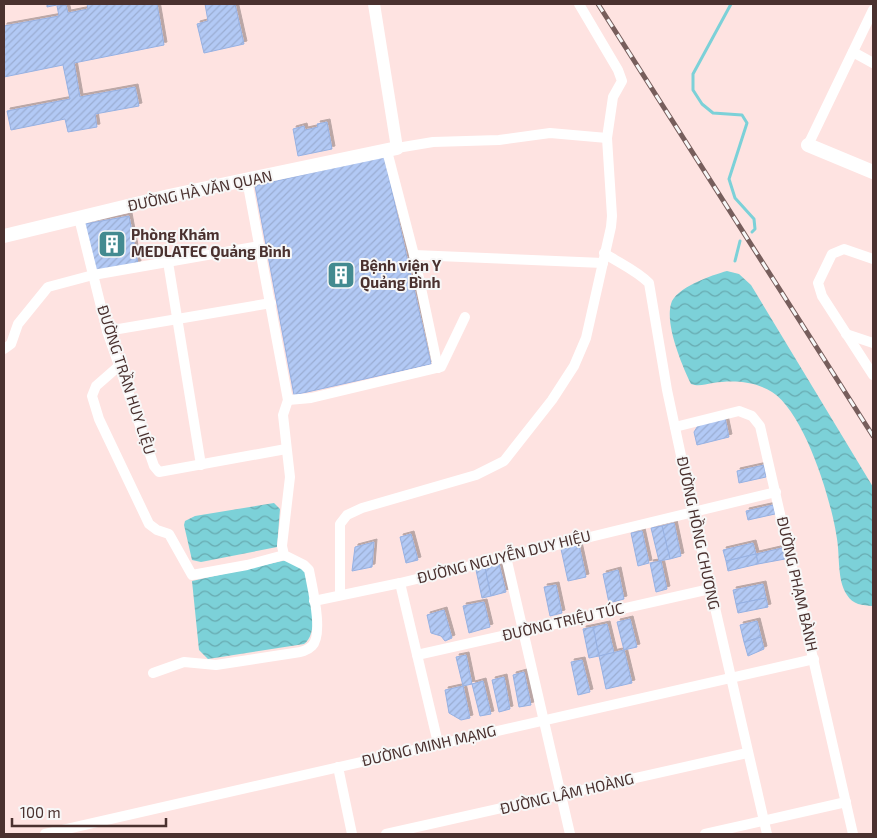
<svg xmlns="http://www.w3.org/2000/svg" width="877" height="838" viewBox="0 0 877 838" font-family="'Exo 2',sans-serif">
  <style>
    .water { fill: url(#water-waves) }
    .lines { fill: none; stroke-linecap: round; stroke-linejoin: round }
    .stream { stroke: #7cd1d8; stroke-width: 3 }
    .building { fill: url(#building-hatch); stroke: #97b1e2; filter: url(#shadow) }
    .minor { stroke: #fff; stroke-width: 10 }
    .tertiary { stroke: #fff; stroke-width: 12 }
    .secondary { stroke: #fff; stroke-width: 14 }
    .rail-casing { stroke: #775e5c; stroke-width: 5 }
    .rail { stroke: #f7f7f7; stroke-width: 3; stroke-dasharray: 9; stroke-linecap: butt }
    .labels { text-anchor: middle; stroke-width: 4; stroke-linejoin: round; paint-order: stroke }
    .street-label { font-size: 15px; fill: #4a312f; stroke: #f7f7f7 }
    .poi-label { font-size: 15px; font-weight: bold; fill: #4a312f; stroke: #f7f7f7; text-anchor: start }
  </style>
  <defs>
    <pattern id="water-waves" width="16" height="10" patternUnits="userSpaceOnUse" patternTransform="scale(1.25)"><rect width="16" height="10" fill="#7cd1d8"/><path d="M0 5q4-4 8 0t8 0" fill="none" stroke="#68aab0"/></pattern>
    <pattern id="building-hatch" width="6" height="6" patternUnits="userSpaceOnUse" patternTransform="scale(1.25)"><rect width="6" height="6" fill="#b2c9f5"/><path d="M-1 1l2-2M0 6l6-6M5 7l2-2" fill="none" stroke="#9badd2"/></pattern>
    <filter id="shadow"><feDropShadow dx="3" dy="-3" stdDeviation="0" flood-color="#0004"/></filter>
  </defs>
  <rect width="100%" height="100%" fill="#fee3e1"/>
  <g class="water">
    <path d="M727,271l12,3 12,11 122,202v119c-11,-1 -20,-1 -26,-11 -10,-15 -7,-38 -10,-56 -5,-37 -32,-126 -65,-147 -17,-11 -40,-12 -59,-9 -9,1 -13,4 -22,1 -9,-19 -26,-59 -20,-80 4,-16 41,-29 56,-33z"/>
    <path d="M274,503l6,6 -3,38 -76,15 -9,-2 -8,-35 1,-4 10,-5z"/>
    <path d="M287,560l19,9c3,19 15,63 -2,75l-96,15 -9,-9 -7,-69z"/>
  </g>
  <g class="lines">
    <g class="stream">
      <path d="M731,4l-38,70v16l9,14 11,9 29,2 5,8 -18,56 6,19 19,21 1,10 -3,3"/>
      <path d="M735,261l5,-20"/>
    </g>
  </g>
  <g class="building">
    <path d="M47,4h15l-15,3z"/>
    <path d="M87,4h70l7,41 -90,18 6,34 55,-10 4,19 -44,8 2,13 -29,5 -3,-13 -54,11 -4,-19 63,-12 -7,-34 -59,12v-51l55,-10 -2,-10 9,-1 2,8 20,-4z"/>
    <path d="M205,4h30l9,40 -40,9 -7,-29 11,-3z"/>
    <path d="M327,122l5,27 -34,7 -5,-27 11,-3 1,4 13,-3 -1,-3z"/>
    <path d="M384,156l47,208 -137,31 -39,-209z"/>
    <path d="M129,216l9,48 -43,8 -10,-48z"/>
    <path d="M725,418l4,19 -32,8 -3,-13 5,-8z"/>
    <path d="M764,465l2,12 -27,6 -2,-12z"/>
    <path d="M773,505l2,9 -27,6 -2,-9z"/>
    <path d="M674,523l7,33 -11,3 -8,-33z"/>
    <path d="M662,526l8,33 -11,2 -8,-33z"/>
    <path d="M642,531l7,32 -11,3 -7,-33z"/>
    <path d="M411,534l7,26 -12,3 -6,-26z"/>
    <path d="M374,542l-2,25 -20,4 3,-24z"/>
    <path d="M753,543l3,11 -30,7 -3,-11z"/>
    <path d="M579,545l7,32 -18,4 -7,-32z"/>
    <path d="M782,548l3,11 -27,5 -2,-10z"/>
    <path d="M756,554l2,10 -30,7 -2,-10z"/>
    <path d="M661,561l6,28 -11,3 -6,-29z"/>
    <path d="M499,564l7,28 -15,4 -6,-28z"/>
    <path d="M485,568l6,28 -9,2 -6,-28z"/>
    <path d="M618,570l6,29 -15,4 -6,-29z"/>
    <path d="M763,584l3,14 -30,6 -3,-14z"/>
    <path d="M556,585l6,28 -12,3 -6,-29z"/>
    <path d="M766,598l2,9 -30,6 -2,-9z"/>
    <path d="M484,602l6,25 -21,6 -6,-27z"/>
    <path d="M444,610l8,28 -7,3 -4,-5 -10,-3 -4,-18z"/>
    <path d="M630,619l7,28 -13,3 -7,-28z"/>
    <path d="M757,621l4,16 -17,5 -4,-17z"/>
    <path d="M607,624l7,29 -15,3 -6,-29z"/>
    <path d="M593,627l6,29 -10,2 -6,-29z"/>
    <path d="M761,637l3,12 -16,7 -4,-14z"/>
    <path d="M624,650l8,33 -26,6 -7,-33z"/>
    <path d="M466,655l6,29 -9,2 -7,-29z"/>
    <path d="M582,660l8,32 -12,3 -7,-33z"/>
    <path d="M524,672l7,33 -12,2 -6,-32z"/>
    <path d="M504,677l6,32 -11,3 -7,-32z"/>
    <path d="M483,681l8,33 -11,2 -8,-32z"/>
    <path d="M463,686l7,32 -9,2 -12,-7 -4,-23z"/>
  </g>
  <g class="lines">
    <g class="minor">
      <path d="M853,52l20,11"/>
      <path d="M808,145l65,-135"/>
      <path d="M397,148l36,-6 66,-2 51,-7 57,5"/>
      <path d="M387,151l27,104 24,113"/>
      <path d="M79,218l28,113 47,135 5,6 127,-23"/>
      <path d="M604,253c15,10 32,17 45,30l18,107 26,122 74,322"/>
      <path d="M414,255l189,8"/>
      <path d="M873,259l-29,-10 -12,5 -14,29 4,13 51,79"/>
      <path d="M168,262l33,203"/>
      <path d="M107,331l164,-28"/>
      <path d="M846,334l27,9"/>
      <path d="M4,349l7,-5 7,-20 30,-37 45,-12 166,-29"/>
      <path d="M120,365l-24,21 -4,10 7,23 50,105 8,6 12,4 23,41 55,-10 37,-10"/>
      <path d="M288,400l23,-2 130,-31 24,-50"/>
      <path d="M675,427l64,-16 13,5 8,10 93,408"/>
      <path d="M506,557l64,277"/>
      <path d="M400,583l38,160"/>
      <path d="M340,595v-71l7,-9 15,-7 114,-33 28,-14 48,-61 22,-34 12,-28 25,-111 1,-11 -5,-78 6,-41 9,-16 -4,-11 -39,-66"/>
      <path d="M314,601l86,-18 376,-91"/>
      <path d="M417,655l293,-66"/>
      <path d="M153,673l31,-11 32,3 78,-12c7,-1 13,-2 18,-7 12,-12 0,-59 -3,-76l-5,-5 -20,-10 -2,-9 8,-69 -7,-62 5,-15 -41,-220"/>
      <path d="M338,767l14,67"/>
      <path d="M45,834l769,-175"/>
      <path d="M386,834l361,-81"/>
      <path d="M705,834l141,-32"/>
    </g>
    <path class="tertiary" d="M374,4l23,144"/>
    <g class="secondary">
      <path d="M808,145l65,27"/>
      <path d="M4,236l165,-40 228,-48"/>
    </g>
    <defs>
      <path id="rail" d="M598,4l275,432"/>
    </defs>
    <use href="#rail" class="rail-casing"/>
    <use href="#rail" class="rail"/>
  </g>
  <defs>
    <symbol id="building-square" viewBox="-11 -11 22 22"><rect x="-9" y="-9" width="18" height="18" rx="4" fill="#438a90" stroke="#f7f7f7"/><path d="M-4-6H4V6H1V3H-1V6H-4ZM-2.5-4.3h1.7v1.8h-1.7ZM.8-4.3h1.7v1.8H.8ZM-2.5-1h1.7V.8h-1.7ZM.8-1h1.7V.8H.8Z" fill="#fff"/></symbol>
  </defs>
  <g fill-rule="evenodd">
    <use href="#building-square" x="96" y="228" width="32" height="32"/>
    <use href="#building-square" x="325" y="259" width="32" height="32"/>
  </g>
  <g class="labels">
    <g class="street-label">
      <text transform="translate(200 191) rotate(-12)" y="5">ĐƯỜNG HÀ VĂN QUAN</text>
      <text transform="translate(126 380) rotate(72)" y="5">ĐƯỜNG TRẦN HUY LIỆU</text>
      <text transform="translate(698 533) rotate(78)" y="5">ĐƯỜNG HỒNG CHƯƠNG</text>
      <text transform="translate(504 557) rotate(-14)" y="5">ĐƯỜNG NGUYỄN DUY HIỆU</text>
      <text transform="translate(797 584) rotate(77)" y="5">ĐƯỜNG PHẠM BÀNH</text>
      <text transform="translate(563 622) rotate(-13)" y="5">ĐƯỜNG TRIỆU TÚC</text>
      <text transform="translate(429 746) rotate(-13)" y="5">ĐƯỜNG MINH MẠNG</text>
      <text transform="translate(567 794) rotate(-13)" y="5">ĐƯỜNG LÂM HOÀNG</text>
    </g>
    <g class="poi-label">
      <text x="131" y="240">Phòng Khám<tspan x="131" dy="17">MEDLATEC Quảng Bình</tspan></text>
      <text x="360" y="271">Bệnh viện Y<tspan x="360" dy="17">Quảng Bình</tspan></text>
    </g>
  </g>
  <rect width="877" height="838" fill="none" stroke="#4a312f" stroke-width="10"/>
  <path d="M12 818v8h154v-8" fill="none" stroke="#4a312f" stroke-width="2.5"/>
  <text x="20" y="818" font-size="15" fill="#4a312f" stroke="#f7f7f7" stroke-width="4" paint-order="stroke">100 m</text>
</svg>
